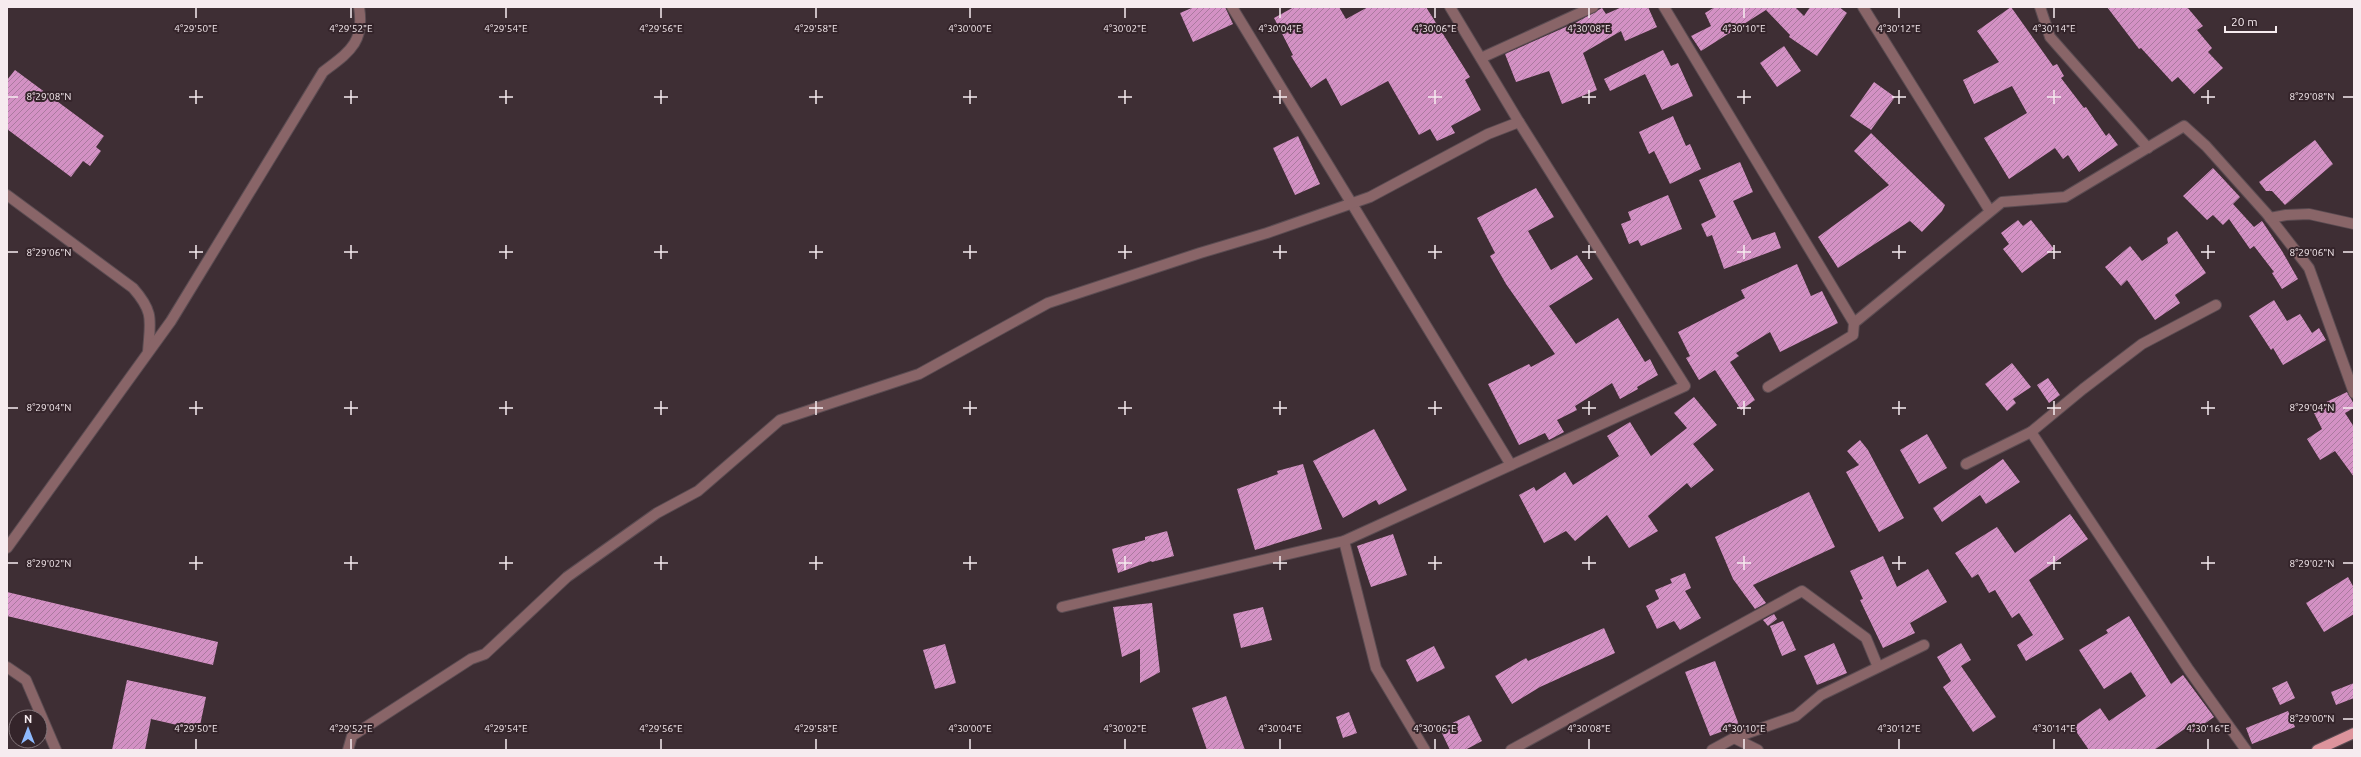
<svg xmlns="http://www.w3.org/2000/svg" width="2361" height="757" viewBox="0 0 2361 757" font-family="Ubuntu,sans-serif">
  <style>
    .building { fill: url(#building-hatch) }
    .lines { fill: none; stroke-linecap: round; stroke-linejoin: round }
    .street-casing { stroke: #5b4c52; stroke-width: 12 }
    .primary-casing { stroke: #5b4c52; stroke-width: 12 }
    .street { stroke: #896568; stroke-width: 10 }
    .primary { stroke: #dd949c; stroke-width: 10 }
    .ticks { fill: none; stroke: #f6ebef; stroke-width: 1.5 }
    .ticks-label { font-size: 10px; text-anchor: middle; fill: #f6ebef; stroke: #34242a; stroke-width: 4; stroke-linejoin: round; paint-order: stroke }
  </style>
  <defs>
    <pattern id="building-hatch" width="6" height="6" patternUnits="userSpaceOnUse"><rect width="6" height="6" fill="#d391c4"/><path d="M-1 1l2-2M0 6l6-6M5 7l2-2" fill="none" stroke="#aa7a9f"/></pattern>
  </defs>
  <rect width="100%" height="100%" fill="#3e2e34"/>
  <g class="building">
    <path d="M1194,7h31l8,17 -40,18 -13,-29z"/>
    <path d="M1294,7h45l7,12 22,-12h58l44,70 -5,3 16,30 -30,16 4,7 -18,8 -7,-12 -11,6 -31,-54 -47,25 -15,-28 -15,10 -20,-32 2,-1 -19,-37z"/>
    <path d="M1622,7h26l9,20 -32,14 -4,-10 -38,22 14,37 -35,14 -13,-33 -33,11 -11,-28 72,-32 25,-14 4,6z"/>
    <path d="M1715,7h80l9,9 6,-9h29l8,6 -30,43 -28,-19 1,-2 -24,-25 -65,41 -10,-15 20,-10 -6,-13z"/>
    <path d="M2011,7l42,59 4,-2 7,12 -3,2 23,30 2,-1 20,29 3,-3 9,12 -39,27 -11,-17 -5,4 -8,-11 -46,31 -25,-41 43,-25 -15,-27 -38,18 -11,-24 36,-18 -22,-31z"/>
    <path d="M2107,7h80l16,19 -6,4 15,18 -4,4 15,16 -29,26 -16,-17 -6,5 -31,-34 -2,1z"/>
    <path d="M1784,46l17,25 -24,16 -17,-24z"/>
    <path d="M1663,50l8,16 7,-3 15,33 -31,14 -17,-36 -35,17 -6,-12z"/>
    <path d="M15,70l89,66 -8,11 5,4 -11,15 -7,-5 -12,16 -64,-48v-49z"/>
    <path d="M1874,82l21,15 -24,33 -21,-14z"/>
    <path d="M1673,116l13,30 4,-2 11,25 -31,15 -16,-33 -5,3 -10,-22z"/>
    <path d="M1871,133l74,72 -3,6 -20,21 -12,-11 -72,47 -20,-31 71,-52 -35,-34z"/>
    <path d="M1298,136l22,48 -25,11 -22,-47z"/>
    <path d="M2315,140l18,24 -48,41 -13,-14h-6l-7,-9z"/>
    <path d="M1740,162l13,30 -20,9 19,39 23,-8 6,16 -57,21 -12,-34 -5,2 -6,-13 15,-7 -17,-37z"/>
    <path d="M2213,168l27,29 -7,7 21,23 8,-6 20,30 16,28 -16,10 -10,-16 2,-1 -20,-26 -4,3 -21,-30 -6,6 -10,-10 -6,5 -24,-24z"/>
    <path d="M1536,188l18,29 -26,14 23,39 26,-15 16,24 -44,27 27,38 42,-26 27,44 5,-3 8,16 -21,12 1,2 -18,10 -8,-16 -37,23 2,4 -20,10 7,12 -15,8 -4,-7 -26,12 -31,-61 41,-20 2,3 24,-13 -49,-70 -16,-28 5,-3 -18,-35z"/>
    <path d="M1668,195l14,34 -41,17 -3,-6 -9,4 -8,-20 10,-4 -3,-8z"/>
    <path d="M2018,220l5,6 8,-6 23,29 -32,24 -19,-24 6,-5 -8,-11z"/>
    <path d="M2177,231l29,42 -31,22 5,8 -25,17 -28,-40 -6,6 -16,-19 25,-21 12,15 26,-18 -1,-5z"/>
    <path d="M1797,264l14,32 11,-5 16,32 -58,29 -10,-20 -34,21 3,3 -9,6 25,38 -14,10 -26,-40 -16,10 -13,-22 4,-2 -12,-24 67,-34 -4,-8z"/>
    <path d="M2274,300l13,21 13,-7 12,19 7,-5 7,12 -43,25 -10,-17 -2,2 -22,-34z"/>
    <path d="M2012,363l19,24 -18,12 3,4 -9,8 -22,-27z"/>
    <path d="M2048,378l12,17 -11,8 -12,-18z"/>
    <path d="M2347,392l7,12v4l-9,5 9,14v50l-19,-26 -15,9 -13,-21 15,-10 -10,-20z"/>
    <path d="M1694,397l23,28 -24,19 21,26 -23,18 -4,-5 -39,33 10,15 -29,17 -22,-33 -32,26 -9,-10 -22,12 -25,-48 15,-8 2,4 29,-19 8,13 46,-29 -12,-20 23,-14 21,34 36,-28 -13,-15z"/>
    <path d="M1374,429l33,61 -28,15 -3,-5 -33,18 -30,-57z"/>
    <path d="M1927,434l20,34 -28,16 -19,-34z"/>
    <path d="M1860,440l8,10 36,68 -25,14 -33,-60 13,-7 -12,-14z"/>
    <path d="M2003,459l17,23 -34,22 -6,-9 -38,27 -9,-14z"/>
    <path d="M1303,464l19,65 -67,21 -18,-61 41,-15 -1,-3z"/>
    <path d="M1809,492l26,55 -82,38 13,18 -11,6 -22,-30 -18,-42z"/>
    <path d="M2070,514l18,25 -59,41 35,59 -38,22 -9,-16 16,-10 -14,-22 -7,5 -17,-28 -6,3 -11,-19 -6,4 -17,-25 42,-26 18,26z"/>
    <path d="M1167,531l7,25 -22,6 -1,-1 -33,12 -6,-24 33,-9v-3z"/>
    <path d="M1393,534l14,41 -36,12 -14,-41z"/>
    <path d="M1883,556l14,31 31,-18 19,33 -37,21 5,10 -32,15 -23,-48 3,-1 -13,-28z"/>
    <path d="M1685,573l6,15 -6,3 16,27 -21,12 -6,-9 -17,8 -11,-23 13,-7 -4,-9 17,-7 -2,-4z"/>
    <path d="M2348,577l6,11v26l-30,18 -18,-29z"/>
    <path d="M7,592l211,50 -5,23 -206,-49z"/>
    <path d="M1152,603l8,69 -20,11v-34l-18,8 -9,-50z"/>
    <path d="M1263,607l9,33 -31,8 -8,-34z"/>
    <path d="M1774,614l3,5 -9,7 -5,-6z"/>
    <path d="M2129,616l42,68 12,-9 31,42 -24,17 -4,-6 -32,22h-65l-16,-23 27,-19 9,13 37,-25 -15,-24 -27,17 -25,-39 29,-17 -2,-3z"/>
    <path d="M1783,621l13,29 -14,6 -12,-30z"/>
    <path d="M1604,628l11,25 -75,34 -28,17 -17,-28 31,-18 2,3z"/>
    <path d="M1834,643l13,30 -30,12 -13,-29z"/>
    <path d="M1961,643l10,17 -10,6 35,51 -23,15 -30,-45 8,-6 -14,-24z"/>
    <path d="M945,644l11,39 -21,6 -12,-39z"/>
    <path d="M1434,646l11,22 -28,14 -11,-22z"/>
    <path d="M1715,661l24,64 -29,11 -25,-64z"/>
    <path d="M127,680l79,17 -7,33 -48,-11 -6,31h-33z"/>
    <path d="M2287,681l8,17 -15,7 -8,-17z"/>
    <path d="M2354,683v15l-18,7 -5,-13z"/>
    <path d="M1226,696l19,54h-38l-15,-42z"/>
    <path d="M2288,711l7,16 -43,17 -6,-16z"/>
    <path d="M1349,712l8,21 -14,5 -7,-21z"/>
    <path d="M1469,715l13,26 -17,9h-15l-10,-21z"/>
  </g>
  <g class="lines">
    <defs>
      <g id="street">
        <path d="M1232,7l279,458"/>
        <path d="M1664,7l190,316 148,-121 63,-5 119,-71 22,20 61,68 42,54 45,125"/>
        <path d="M1863,7l127,204"/>
        <path d="M2040,7l10,30 98,111"/>
        <path d="M1481,58l112,-51"/>
        <path d="M7,195l126,93c22,25 17,33 15,64"/>
        <path d="M2270,218l16,-3 23,-1 45,10"/>
        <path d="M1768,387l85,-52 1,-12"/>
        <path d="M2031,432l158,238 57,80"/>
        <path d="M1966,464l65,-32 52,-43 59,-45 74,-39"/>
        <path d="M1344,541l32,127 49,82"/>
        <path d="M7,548l164,-227 152,-249c26,-20 42,-29 36,-65"/>
        <path d="M1062,607l282,-66 341,-155 -166,-264"/>
        <path d="M7,667l19,13 30,70"/>
        <path d="M348,750l4,-14 119,-77 14,-5 82,-77 90,-64 41,-22 82,-71 139,-46 129,-71 152,-50 67,-20 103,-36 118,-63 31,-12 -69,-115"/>
        <path d="M1511,750l291,-159 64,47 12,29"/>
        <path d="M1712,750l22,-12"/>
        <path d="M1758,750l-24,-12 62,-22 25,-21 103,-50"/>
      </g>
      <path id="primary" d="M2317,750l37,-17"/>
    </defs>
    <use href="#street" class="street-casing"/>
    <use href="#primary" class="primary-casing"/>
    <use href="#street" class="street"/>
    <use href="#primary" class="primary"/>
  </g>
  <path class="ticks" d="M196,8v10M351,8v10M506,8v10M661,8v10M816,8v10M970,8v10M1125,8v10M1280,8v10M1435,8v10M1589,8v10M1744,8v10M1899,8v10M2054,8v10M196,90v14M351,90v14M506,90v14M661,90v14M816,90v14M970,90v14M1125,90v14M1280,90v14M1435,90v14M1589,90v14M1744,90v14M1899,90v14M2054,90v14M2208,90v14M8,97h10M189,97h14M344,97h14M499,97h14M654,97h14M809,97h14M963,97h14M1118,97h14M1273,97h14M1428,97h14M1582,97h14M1737,97h14M1892,97h14M2047,97h14M2201,97h14M2343,97h10M196,245v14M351,245v14M506,245v14M661,245v14M816,245v14M970,245v14M1125,245v14M1280,245v14M1435,245v14M1589,245v14M1744,245v14M1899,245v14M2054,245v14M2208,245v14M8,252h10M189,252h14M344,252h14M499,252h14M654,252h14M809,252h14M963,252h14M1118,252h14M1273,252h14M1428,252h14M1582,252h14M1737,252h14M1892,252h14M2047,252h14M2201,252h14M2343,252h10M196,401v14M351,401v14M506,401v14M661,401v14M816,401v14M970,401v14M1125,401v14M1280,401v14M1435,401v14M1589,401v14M1744,401v14M1899,401v14M2054,401v14M2208,401v14M8,408h10M189,408h14M344,408h14M499,408h14M654,408h14M809,408h14M963,408h14M1118,408h14M1273,408h14M1428,408h14M1582,408h14M1737,408h14M1892,408h14M2047,408h14M2201,408h14M2343,408h10M196,556v14M351,556v14M506,556v14M661,556v14M816,556v14M970,556v14M1125,556v14M1280,556v14M1435,556v14M1589,556v14M1744,556v14M1899,556v14M2054,556v14M2208,556v14M8,563h10M189,563h14M344,563h14M499,563h14M654,563h14M809,563h14M963,563h14M1118,563h14M1273,563h14M1428,563h14M1582,563h14M1737,563h14M1892,563h14M2047,563h14M2201,563h14M2343,563h10M2343,719h10M196,739v10M351,739v10M506,739v10M661,739v10M816,739v10M970,739v10M1125,739v10M1280,739v10M1435,739v10M1589,739v10M1744,739v10M1899,739v10M2054,739v10M2208,739v10"/>
  <g class="ticks-label">
    <text x="196" y="32">4°29'50"E</text>
    <text x="351" y="32">4°29'52"E</text>
    <text x="506" y="32">4°29'54"E</text>
    <text x="661" y="32">4°29'56"E</text>
    <text x="816" y="32">4°29'58"E</text>
    <text x="970" y="32">4°30'00"E</text>
    <text x="1125" y="32">4°30'02"E</text>
    <text x="1280" y="32">4°30'04"E</text>
    <text x="1435" y="32">4°30'06"E</text>
    <text x="1589" y="32">4°30'08"E</text>
    <text x="1744" y="32">4°30'10"E</text>
    <text x="1899" y="32">4°30'12"E</text>
    <text x="2054" y="32">4°30'14"E</text>
    <text x="49" y="100">8°29'08"N</text>
    <text x="2312" y="100">8°29'08"N</text>
    <text x="49" y="256">8°29'06"N</text>
    <text x="2312" y="256">8°29'06"N</text>
    <text x="49" y="411">8°29'04"N</text>
    <text x="2312" y="411">8°29'04"N</text>
    <text x="49" y="567">8°29'02"N</text>
    <text x="2312" y="567">8°29'02"N</text>
    <text x="2312" y="722">8°29'00"N</text>
    <text x="196" y="732">4°29'50"E</text>
    <text x="351" y="732">4°29'52"E</text>
    <text x="506" y="732">4°29'54"E</text>
    <text x="661" y="732">4°29'56"E</text>
    <text x="816" y="732">4°29'58"E</text>
    <text x="970" y="732">4°30'00"E</text>
    <text x="1125" y="732">4°30'02"E</text>
    <text x="1280" y="732">4°30'04"E</text>
    <text x="1435" y="732">4°30'06"E</text>
    <text x="1589" y="732">4°30'08"E</text>
    <text x="1744" y="732">4°30'10"E</text>
    <text x="1899" y="732">4°30'12"E</text>
    <text x="2054" y="732">4°30'14"E</text>
    <text x="2208" y="732">4°30'16"E</text>
  </g>
  <rect width="2361" height="757" fill="none" stroke="#f6ebef" stroke-width="16"/>
  <g transform="translate(28 729)"><circle r="19" fill="#34242a" stroke="#827479"/>
  <path d="M0-3L7 15L0 10L-7 15Z" fill="#8eb9fd"/>
  <text y="-6" font-size="11" font-weight="bold" text-anchor="middle" fill="#f6ebef">N</text>
  </g>
  <path d="M2225 26v6h51v-6" fill="none" stroke="#f6ebef" stroke-width="2"/>
  <text x="2231" y="26" font-size="12" fill="#f6ebef" stroke="#34242a" stroke-width="3" paint-order="stroke">20 m</text>
</svg>
